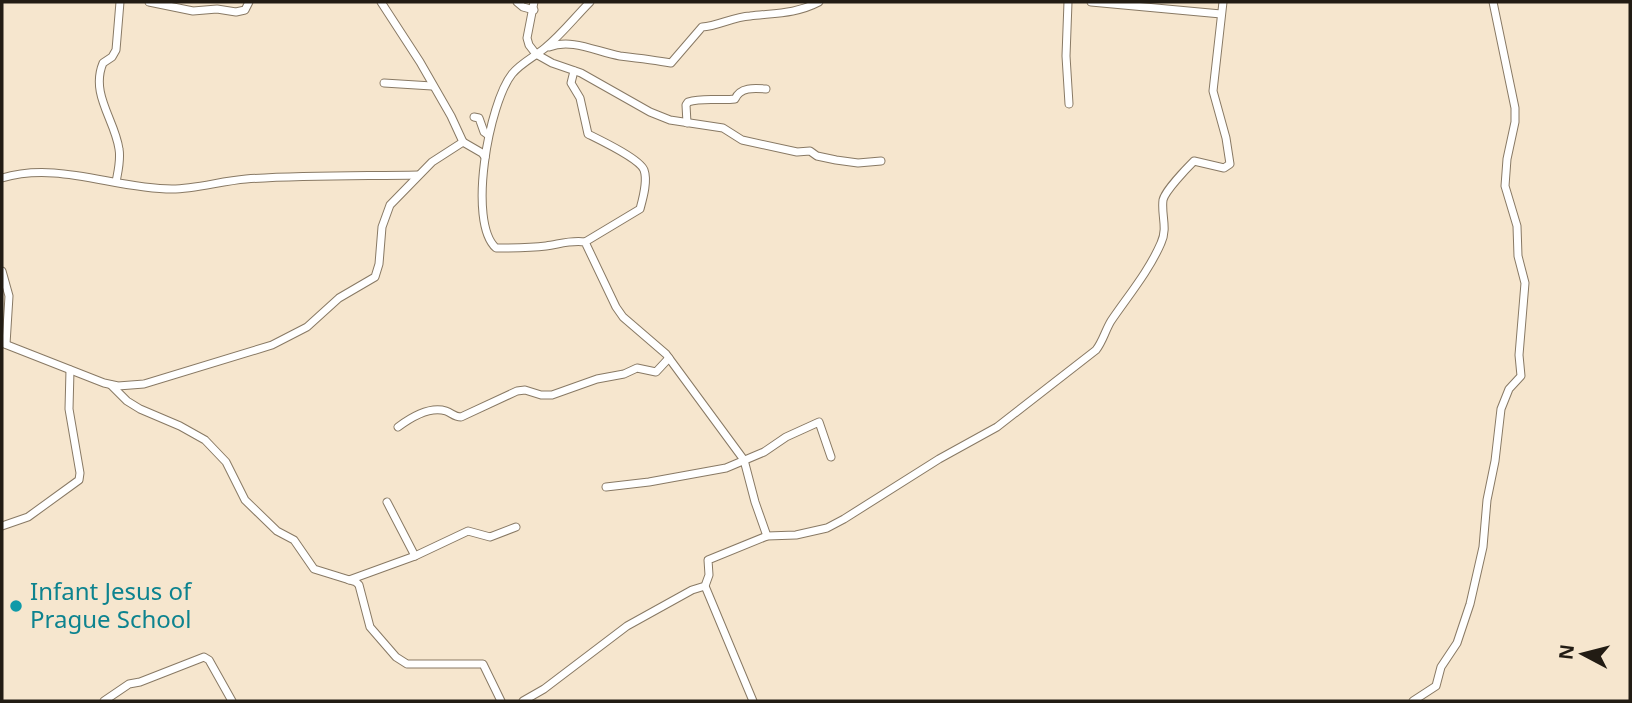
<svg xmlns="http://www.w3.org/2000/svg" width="1632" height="703" viewBox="0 0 1632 703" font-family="'Noto Sans',sans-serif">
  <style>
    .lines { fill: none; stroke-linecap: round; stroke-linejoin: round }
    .minor-casing { stroke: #887964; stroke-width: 9 }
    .minor { stroke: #fff; stroke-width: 7 }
    .culture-dot { fill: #0f9aa8; stroke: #f6e6ce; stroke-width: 2.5 }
    .labels { text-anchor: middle; stroke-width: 7; stroke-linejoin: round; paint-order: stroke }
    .culture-label { font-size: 24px; fill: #0d838f; stroke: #f6e6ce; text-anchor: start }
  </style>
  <rect width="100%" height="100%" fill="#f6e6ce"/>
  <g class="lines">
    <defs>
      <g id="minor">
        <path d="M149,2l44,9 24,-2 19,3 9,-2 4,-8"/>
        <path d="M381,2l39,60 31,54 12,26"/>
        <path d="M517,2l6,5 11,3"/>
        <path d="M534,2l-7,36 2,7 7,9 16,9 29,10 69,39 20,8 53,8 19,12 55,12 13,-1 7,5 19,4 22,3 23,-2"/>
        <path d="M590,2c-15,15 -28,32 -45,46 -11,9 -24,15 -33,26 -23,29 -45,148 -16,174 17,0 34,0 50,-2 14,-2 25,-6 39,-4l31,65 7,10 43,37 78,106 11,42 12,34"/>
        <path d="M1068,2l-2,54 3,48"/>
        <path d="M1091,2l130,12"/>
        <path d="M549,47c23,-9 48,5 71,9 17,2 34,4 51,7l31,-36c16,-1 31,-10 48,-11 24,-3 46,-2 69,-14"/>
        <path d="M574,71l-3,12 9,15 8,36c12,6 52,25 56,36 4,11 -1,28 -4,39l-55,33"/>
        <path d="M384,83l48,3"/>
        <path d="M474,117l5,1 5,14 4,3"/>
        <path d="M687,123l-1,-18 2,-3c16,-5 31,-1 47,-3 5,-12 19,-11 31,-10"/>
        <path d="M2,178c56,-17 113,11 170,11 24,0 49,-8 74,-10 57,-4 114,-3 172,-4"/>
        <path d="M116,182c2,-11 5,-22 3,-33 -4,-29 -29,-55 -16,-86l9,-6 4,-7 4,-48"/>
        <path d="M2,271l7,25 -3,48"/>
        <path d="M2,343l102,40 14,3 26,-2 128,-39 35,-18 32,-29 36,-21 4,-13 3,-37 8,-22 42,-43 31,-20 19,11 3,4"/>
        <path d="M111,385l16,16 13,8 40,17 25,14 21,22 19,38 32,31 17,9 20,29 42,13 3,3 11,42 26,30 11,7h76l18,37"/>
        <path d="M398,427c12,-9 32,-21 48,-16 6,2 8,6 15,6l56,-26 8,-1 16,5h11l45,-16 27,-5 13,-6 19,4 13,-14"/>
        <path d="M606,487l43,-5 77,-14 38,-16 22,-15 33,-15 12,35"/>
        <path d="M387,502l28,54"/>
        <path d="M2,526l26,-9 51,-37 1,-7 -11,-64 1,-39"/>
        <path d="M349,580l66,-24 53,-25 22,6 26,-10"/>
        <path d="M705,586l48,115"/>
        <path d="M104,701l25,-17 11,-2 64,-25 5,3 23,41"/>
        <path d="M523,701l21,-12 83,-63 65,-36 13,-4 4,-11 -1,-15 59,-24 29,-1 31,-7 17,-9 95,-60 58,-32 99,-77c7,-9 9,-19 15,-29 17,-25 38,-50 50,-78 7,-15 0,-28 2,-43 2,-9 24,-32 31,-39l30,7 6,-4 -4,-26 -13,-47 10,-89"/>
        <path d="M1413,701l23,-15 5,-19 16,-24 13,-39 13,-57 4,-47 8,-39 6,-52 8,-20 12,-13 -2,-21 6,-72 -7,-27 -1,-30 -12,-40 2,-27 8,-37v-14l-22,-106"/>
      </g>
    </defs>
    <use href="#minor" class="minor-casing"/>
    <use href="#minor" class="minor"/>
  </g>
  <circle class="culture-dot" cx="16" cy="606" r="7"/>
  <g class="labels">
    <g class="culture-label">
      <text x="30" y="600">Infant Jesus of<tspan x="30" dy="28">Prague School</tspan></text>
    </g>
  </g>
  <rect width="1632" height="703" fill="none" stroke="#221c14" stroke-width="7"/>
  <g transform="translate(1583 654) rotate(277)" stroke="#f6e6ce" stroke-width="5" paint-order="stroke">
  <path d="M0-5L12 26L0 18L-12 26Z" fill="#221c14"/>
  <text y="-10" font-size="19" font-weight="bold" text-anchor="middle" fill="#221c14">N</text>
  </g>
</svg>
